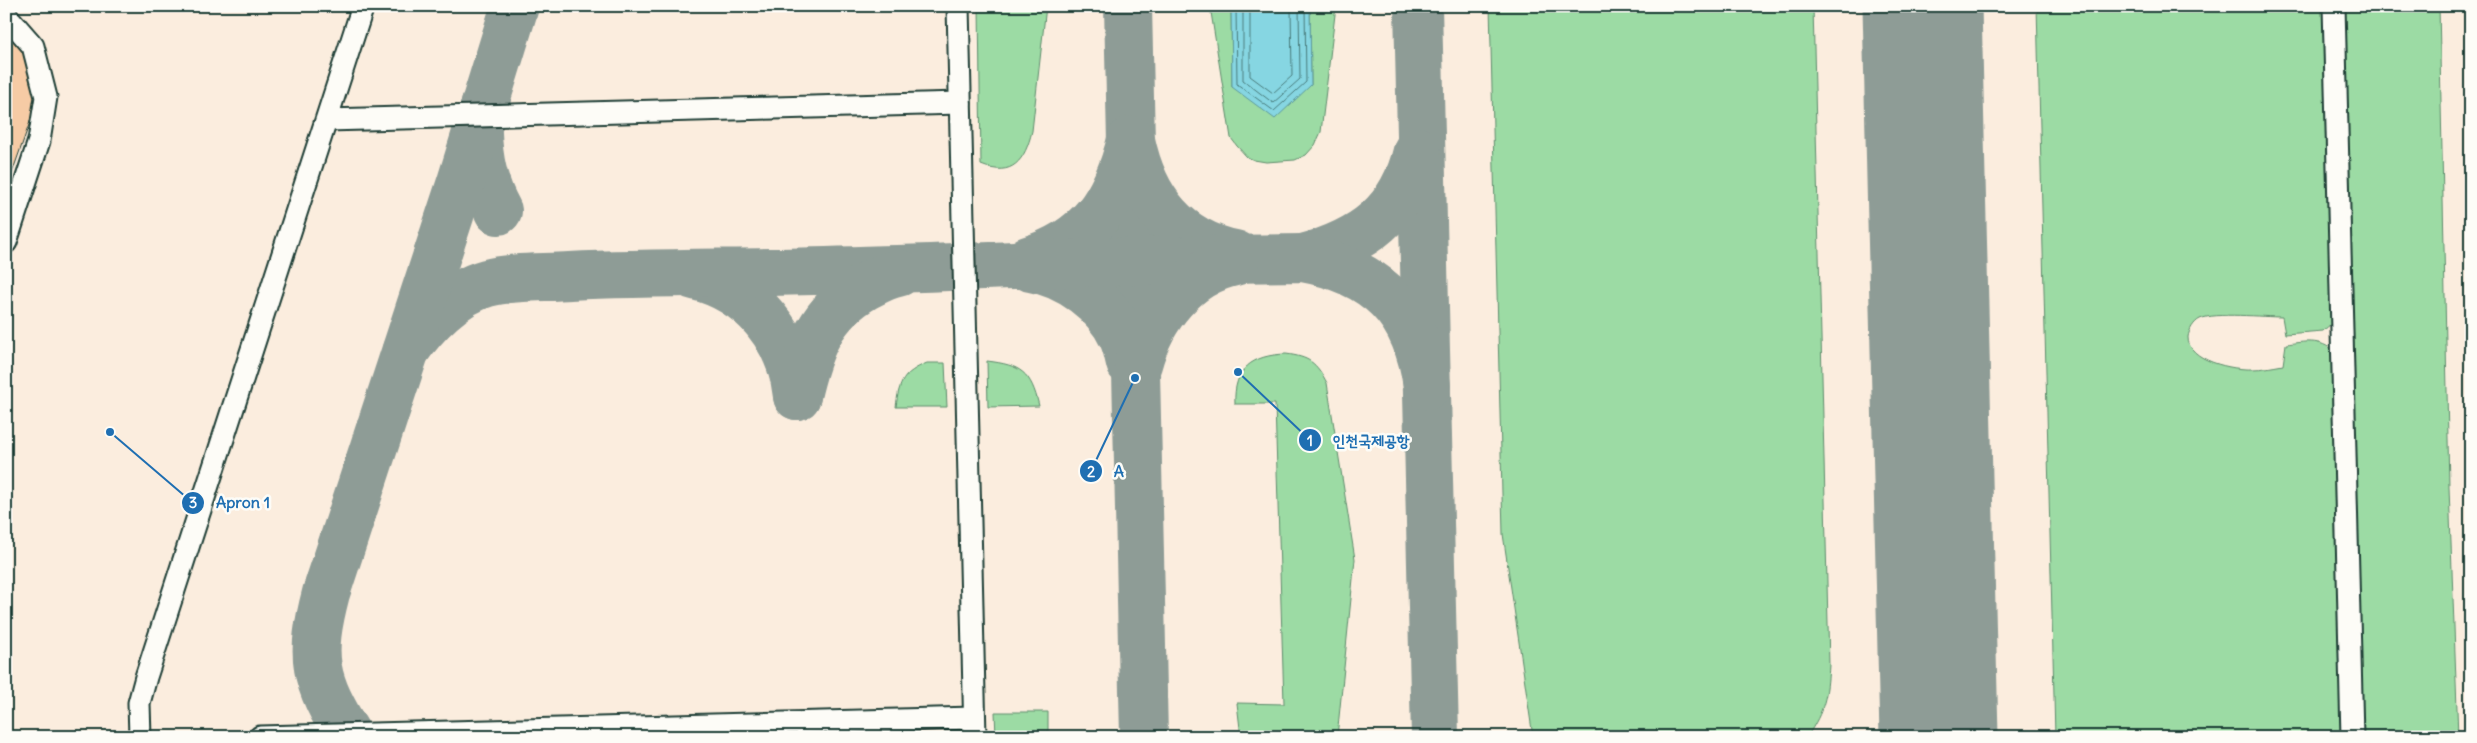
<svg xmlns="http://www.w3.org/2000/svg" width="2477" height="743" viewBox="0 0 2477 743" font-family="Delius,'Poor Story',sans-serif">
  <style>
    .built { fill: #fbedde }
    .green { fill: #9cdba4; stroke: #5e8c6c }
    .water { fill: #86d6e2; stroke: #5d999c }
    .lines { fill: none; stroke-linecap: round; stroke-linejoin: round }
    .shore { stroke: #487a7a; stroke-width: 1 }
    .taxiway { stroke: #8e9c96; stroke-width: 48 }
    .runway { stroke: #8e9c96; stroke-width: 119 }
    .building { fill: #f6cba5; stroke: #1f3d34 }
    .minor-casing { stroke: #1f3d34; stroke-width: 25 }
    .minor { stroke: #fdfcf7; stroke-width: 21 }
    .leader { fill: none; stroke: #1f6fb2; stroke-width: 2 }
    .callout-dot { fill: #1f6fb2; stroke: #fdfcf7; stroke-width: 2 }
    .mark-label { font-size: 15px; text-anchor: middle; font-weight: bold; fill: #fff }
    .callout-label { font-size: 16px; text-anchor: middle; font-weight: bold; fill: #1f6fb2; stroke: #fdfcf7; stroke-width: 5; stroke-linejoin: round; paint-order: stroke }
  </style>
  <rect width="100%" height="100%" fill="#fdfcf7"/>
  <filter id="ink" filterUnits="userSpaceOnUse"><feTurbulence type="fractalNoise" baseFrequency=".02" numOctaves="2"/><feDisplacementMap in="SourceGraphic" scale="10" xChannelSelector="R" yChannelSelector="G"/><feConvolveMatrix kernelMatrix="1 2 1 2 8 2 1 2 1" color-interpolation-filters="sRGB"/></filter>
  <g filter="url(#ink)">
    <rect class="built" x="6" y="6" width="2465" height="731"/>
    <g class="green">
      <path d="M979,6h67l-14,125c-7,29 -19,47 -51,34z"/>
      <path d="M1210,6h21l1,81 79,-2 -1,-79h26l-15,126 -6,13 -9,10 -11,5 -29,2 -12,-2 -7,-3 -10,-11 -6,-8z"/>
      <path d="M1490,6h323l16,659c-2,32 -4,44 -22,72h-274l-30,-203z"/>
      <path d="M2037,6h292l4,316 -10,9 -38,3 -3,-17c-19,0 -67,-5 -82,2 -6,3 -11,11 -12,18 -1,24 46,33 64,32 10,0 20,-2 31,-4l3,-21c18,-2 34,-6 49,8l12,385h-292z"/>
      <path d="M2340,6h99l10,481 9,250h-102z"/>
      <path d="M1286,354c23,3 30,8 41,29l28,176 -18,178h-96l-4,-34 47,1 -9,-300h-40c-2,-36 18,-49 51,-50z"/>
      <path d="M987,361c34,4 44,11 52,45l-51,1z"/>
      <path d="M927,363h18l2,44h-51c3,-25 7,-34 31,-44z"/>
      <path d="M995,712h53v25h-52z"/>
    </g>
    <path class="water" d="M1231,6h79l1,79 -36,34 -43,-32z"/>
    <g class="lines">
      <g class="shore">
        <path d="M1236,6l1,78 37,27 32,-29 -1,-76"/>
        <path d="M1243,6v74l30,23 27,-24 -1,-73"/>
        <path d="M1250,6v70l23,17 19,-17 -1,-70"/>
      </g>
      <g class="taxiway">
        <path d="M1128,6l16,731"/>
        <path d="M1418,6l17,731"/>
        <path d="M478,133c1,28 6,53 20,78"/>
        <path d="M1303,258c60,-16 100,-45 114,-107"/>
        <path d="M1028,260c62,-18 88,-60 103,-120 12,58 44,102 104,114"/>
        <path d="M1031,268c37,6 75,34 91,68 4,8 6,18 8,27"/>
        <path d="M694,276c59,14 97,62 103,120"/>
        <path d="M406,350c19,-27 48,-58 81,-67 26,-7 56,-5 83,-7 67,-3 133,-3 200,-4 178,-3 355,-13 533,-14 74,13 114,53 124,128"/>
        <path d="M1138,364c13,-47 47,-92 97,-102"/>
        <path d="M797,396c11,-48 24,-84 69,-110 10,-5 21,-11 32,-13"/>
        <path d="M349,737c-35,-57 -40,-79 -23,-144l135,-411 54,-176"/>
        <path d="M1924,737l7,-21 7,-46"/>
      </g>
      <path class="runway" d="M1922,6l17,731"/>
    </g>
    <path class="building" d="M6,21l14,14 16,55 -5,29 -25,71z"/>
    <g class="lines">
      <defs>
        <g id="minor">
          <path d="M958,6l17,731"/>
          <path d="M2334,6l18,731"/>
          <path d="M6,15l27,31 13,51 -7,44 -33,101"/>
          <path d="M327,120l633,-17"/>
          <path d="M140,737l-1,-34 7,-26 217,-671"/>
          <path d="M260,737l714,-19"/>
        </g>
      </defs>
      <use href="#minor" class="minor-casing"/>
      <use href="#minor" class="minor"/>
    </g>
  </g>
  <path class="leader" d="M1238 372L1310 440M1135 378L1091 471M110 432L193 503"/>
  <g class="callout-dot">
    <circle cx="1238" cy="372" r="5"/>
    <circle cx="1135" cy="378" r="5"/>
    <circle cx="110" cy="432" r="5"/>
    <circle cx="1310" cy="440" r="12"/>
    <circle cx="1091" cy="471" r="12"/>
    <circle cx="193" cy="503" r="12"/>
  </g>
  <g class="mark-label">
    <text x="1310" y="446">1</text>
    <text x="1091" y="477">2</text>
    <text x="193" y="508">3</text>
  </g>
  <g class="callout-label">
    <text x="1371" y="446">인천국제공항</text>
    <text x="1119" y="477">A</text>
    <text x="243" y="508">Apron 1</text>
  </g>
  <rect width="2477" height="743" fill="none" stroke="#fdfcf7" stroke-width="25"/>
  <rect x="12" y="12" width="2452" height="718" fill="none" stroke="#1f3d34" stroke-width="2" filter="url(#ink)"/>
</svg>
